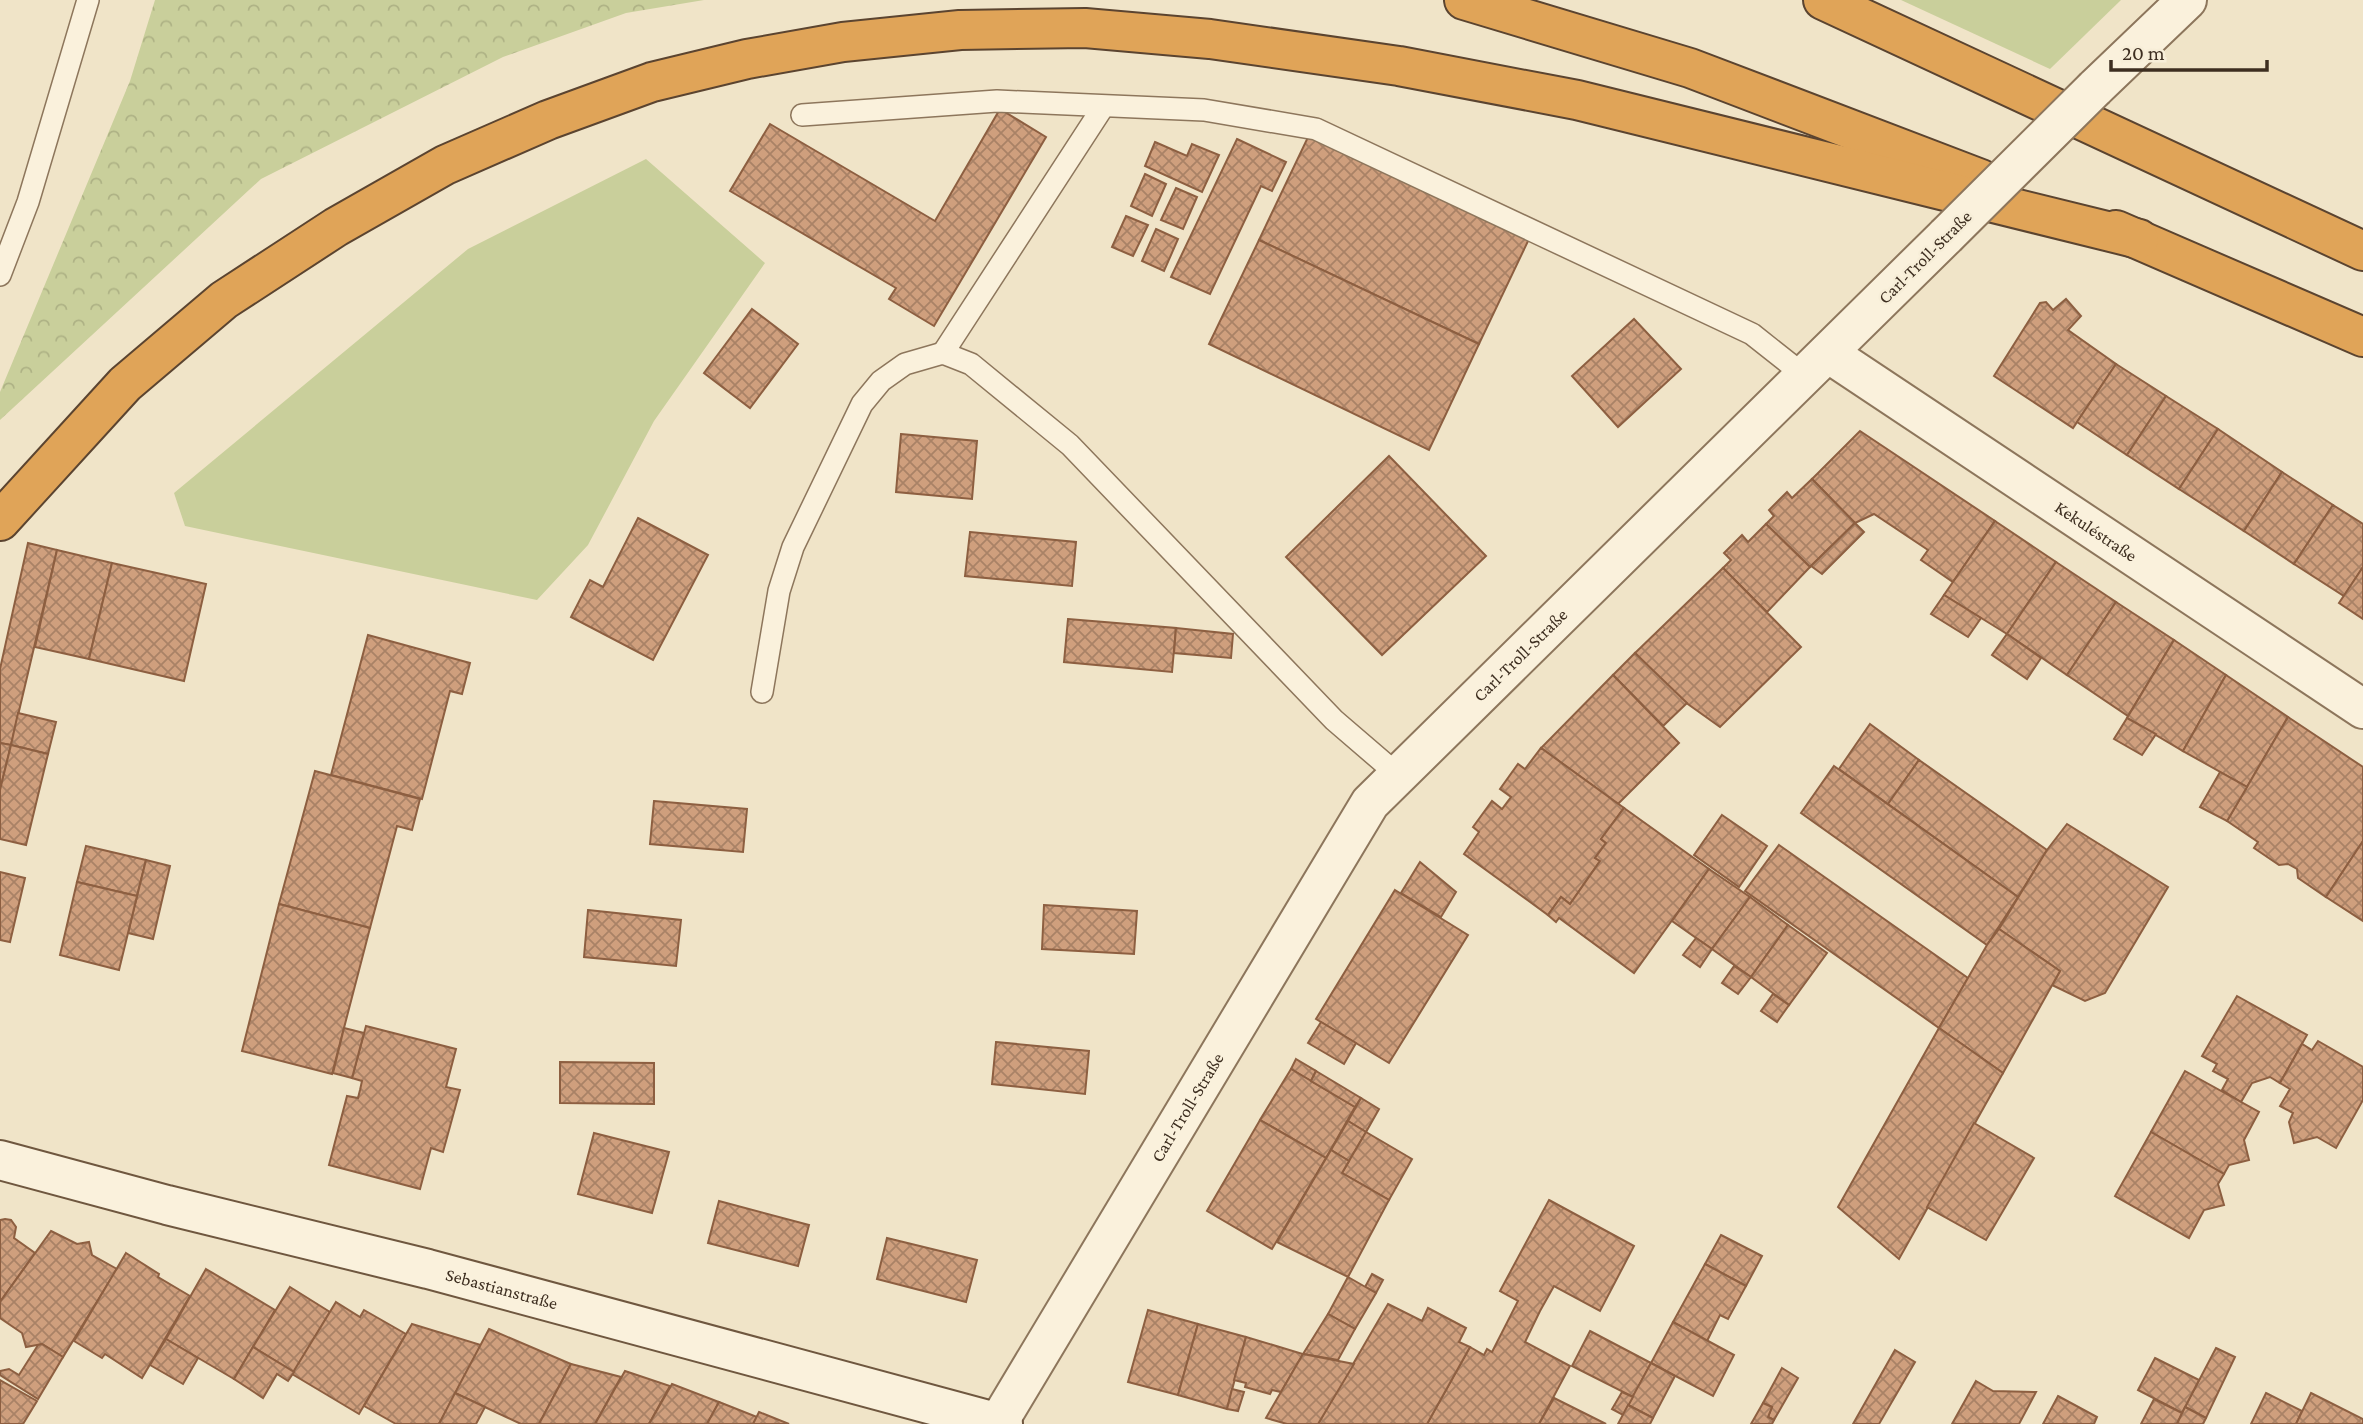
<svg xmlns="http://www.w3.org/2000/svg" width="2363" height="1424" viewBox="0 0 2363 1424" font-family="'Crimson Pro',serif">
  <style>
    .green { fill: #c9cf9b }
    .forest { fill: url(#forest-crowns) }
    .building { fill: url(#building-cross-hatch); stroke: #8d5f41; stroke-width: 2 }
    .lines { fill: none; stroke-linecap: round; stroke-linejoin: round }
    .lane-casing { stroke: #8d765c; stroke-width: 24 }
    .street-casing { stroke: #8d765c; stroke-width: 42 }
    .secondary-casing { stroke: #6f573f; stroke-width: 42 }
    .highway-casing { stroke: #5b4430; stroke-width: 42 }
    .lane { stroke: #faf1dc; stroke-width: 21 }
    .street { stroke: #faf1dc; stroke-width: 38 }
    .secondary { stroke: #faf1dc; stroke-width: 38 }
    .highway { stroke: #e0a458; stroke-width: 38 }
    .street-bridge-casing { stroke: #8d765c; stroke-width: 42; stroke-linecap: butt }
    .street-bridge { stroke: #faf1dc; stroke-width: 38 }
    .labels { text-anchor: middle; stroke-width: 5; stroke-linejoin: round; paint-order: stroke }
    .street-label { font-size: 18px; fill: #3d2e20; stroke: #f7eed8 }
  </style>
  <defs>
    <pattern id="forest-crowns" width="20" height="18" patternUnits="userSpaceOnUse" patternTransform="scale(1.75)"><rect width="20" height="18" fill="#c9cf9b"/><path d="M2 6a3 3 0 1 1 6 0M12 15a3 3 0 1 1 6 0" fill="none" stroke="#aeb285"/></pattern>
    <pattern id="building-cross-hatch" width="8" height="8" patternUnits="userSpaceOnUse" patternTransform="scale(1.75)"><rect width="8" height="8" fill="#cf9f7d"/><path d="M0 0l8 8M0 8l8-8" fill="none" stroke="#a98266"/></pattern>
  </defs>
  <rect width="100%" height="100%" fill="#f0e4c8"/>
  <g class="green">
    <path d="M1901,0h220l-71,69z"/>
    <path d="M646,159l119,104 -111,158 -66,124 -51,55 -352,-74 -11,-33 294,-244z"/>
  </g>
  <path class="forest" d="M155,0h549l-78,13 -123,44 -242,122 -261,241v-28l130,-311z"/>
  <g class="building">
    <path d="M1000,109l46,28 -112,189 -45,-27 7,-11 -166,-97 40,-67 165,97z"/>
    <path d="M1309,135l220,104 -50,105 -220,-104z"/>
    <path d="M1237,139l49,23 -14,29 -11,-5 -51,108 -39,-17z"/>
    <path d="M1155,142l32,14 5,-12 27,11 -17,37 -57,-26z"/>
    <path d="M1145,174l21,10 -14,32 -21,-10z"/>
    <path d="M1176,188l21,9 -14,32 -22,-9z"/>
    <path d="M1126,216l22,9 -15,31 -21,-9z"/>
    <path d="M1156,229l22,10 -14,32 -22,-10z"/>
    <path d="M1259,240l220,104 -50,106 -220,-106z"/>
    <path d="M2066,299l15,17 -13,14 48,34 -43,64 -79,-52 46,-73 6,-1 7,8z"/>
    <path d="M752,309l46,35 -48,64 -46,-35z"/>
    <path d="M1634,319l47,50 -63,58 -46,-51z"/>
    <path d="M2116,364l50,32 -39,59 -50,-33z"/>
    <path d="M2166,396l52,33 -39,60 -52,-34z"/>
    <path d="M2218,429l64,43 -38,59 -65,-42z"/>
    <path d="M1860,431l135,90 -42,61 -32,-22 7,-10 -54,-36 -19,9 -43,-44z"/>
    <path d="M901,434l76,7 -5,58 -76,-7z"/>
    <path d="M1389,456l97,100 -104,99 -96,-98z"/>
    <path d="M2282,472l51,33 -39,59 -50,-33z"/>
    <path d="M1812,479l43,44 -45,44 -44,-43 8,-8 -5,-6 18,-18 5,6z"/>
    <path d="M2333,505l30,19v43l-19,29 -50,-32z"/>
    <path d="M638,518l70,37 -55,105 -82,-43 19,-37 13,7z"/>
    <path d="M1995,521l61,41 -49,72 -63,-39z"/>
    <path d="M1855,523l9,9 -42,42 -11,-8z"/>
    <path d="M1766,524l44,43 -43,45 -44,-44 8,-8 -7,-7 18,-18 6,7z"/>
    <path d="M970,532l106,10 -4,44 -107,-10z"/>
    <path d="M28,543l29,7 -46,195 -11,-2v-74z"/>
    <path d="M57,550l55,13 -23,96 -54,-12z"/>
    <path d="M2056,562l60,40 -49,73 -60,-41z"/>
    <path d="M112,563l94,21 -22,97 -95,-22z"/>
    <path d="M2363,567v52l-24,-16z"/>
    <path d="M1723,568l78,79 -81,80 -42,-30 -43,-44z"/>
    <path d="M1944,595l37,23 -13,19 -37,-23z"/>
    <path d="M2116,602l58,38 -46,76 -61,-41z"/>
    <path d="M1068,619l108,9 -4,44 -108,-10z"/>
    <path d="M1176,628l57,6 -2,24 -57,-5z"/>
    <path d="M2007,634l34,24 -14,21 -35,-24z"/>
    <path d="M368,635l102,28 -8,31 -12,-3 -28,108 -91,-24z"/>
    <path d="M2174,640l52,35 -43,76 -56,-33z"/>
    <path d="M1635,653l52,50 -24,23 -50,-51z"/>
    <path d="M1613,675l66,68 -61,61 -77,-56z"/>
    <path d="M2226,675l62,42 -41,70 -64,-36z"/>
    <path d="M18,713l38,9 -8,32 -37,-9z"/>
    <path d="M2288,717l75,50v74l-37,56 -28,-19 -1,-9 -9,-5 -9,1 -25,-17 4,-6 -31,-21z"/>
    <path d="M2127,718l29,16 -14,21 -28,-16z"/>
    <path d="M1870,724l49,36 -31,44 -49,-35z"/>
    <path d="M0,743l11,2 -11,45z"/>
    <path d="M11,745l37,9 -22,91 -26,-6v-49z"/>
    <path d="M1541,748l83,60 -23,31 5,4 -11,15 5,3 -30,43 -9,-7 -13,18 -84,-61 15,-22 -6,-5 19,-26 10,8 9,-12 -11,-8 18,-25 7,5z"/>
    <path d="M1919,760l128,90 -29,47 -130,-93z"/>
    <path d="M1834,766l184,131 -31,48 -186,-132z"/>
    <path d="M315,771l105,28 -8,31 -15,-4 -27,102 -91,-24z"/>
    <path d="M2220,772l27,15 -20,34 -27,-14z"/>
    <path d="M654,801l93,8 -4,43 -93,-8z"/>
    <path d="M1624,808l85,61 -75,104 -75,-55 -3,4 -8,-7 13,-18 9,7 30,-43 -5,-3 11,-15 -5,-4z"/>
    <path d="M1722,815l45,31 -28,41 -45,-32z"/>
    <path d="M2067,824l101,63 -63,106 -20,8 -33,-16 8,-14 -61,-42 48,-79z"/>
    <path d="M2363,841v80l-37,-24z"/>
    <path d="M1779,845l189,133 -29,50 -194,-137z"/>
    <path d="M86,846l60,14 -9,36 -60,-14z"/>
    <path d="M146,860l24,6 -17,73 -25,-6z"/>
    <path d="M1420,862l36,30 -15,25 -40,-24z"/>
    <path d="M1709,869l41,28 -38,52 -40,-28z"/>
    <path d="M0,872l25,6 -15,64 -10,-2z"/>
    <path d="M77,882l60,14 -18,74 -59,-15z"/>
    <path d="M1395,890l73,45 -79,128 -73,-44z"/>
    <path d="M1750,897l38,28 -37,52 -39,-28z"/>
    <path d="M279,904l91,24 -38,146 -90,-23z"/>
    <path d="M1044,905l93,6 -3,43 -92,-5z"/>
    <path d="M588,910l93,10 -5,46 -92,-9z"/>
    <path d="M1788,925l39,28 -38,52 -38,-28z"/>
    <path d="M1999,929l61,42 -57,102 -64,-45 48,-83z"/>
    <path d="M1696,938l16,11 -12,18 -17,-12z"/>
    <path d="M1734,966l17,11 -13,17 -16,-11z"/>
    <path d="M1773,994l16,11 -12,17 -16,-11z"/>
    <path d="M2237,996l70,39 -27,48 -10,-6 -18,6 -11,19 -19,-12 6,-11 -15,-8 4,-7 -15,-8z"/>
    <path d="M1321,1022l35,21 -12,21 -36,-21z"/>
    <path d="M366,1026l90,23 -10,38 14,3 -17,62 -12,-4 -11,41 -91,-24 18,-69 11,2 2,-8 2,-9 -10,-3z"/>
    <path d="M344,1028l20,5 -12,45 -19,-5z"/>
    <path d="M1939,1028l64,45 -104,186 -61,-52z"/>
    <path d="M2318,1041l45,26v33l-27,48 -19,-11 -23,6 -5,-21 4,-9 -13,-7 10,-17 -10,-6 22,-39 10,6z"/>
    <path d="M996,1042l93,9 -4,43 -93,-10z"/>
    <path d="M1296,1059l20,12 -5,10 -20,-12z"/>
    <path d="M560,1062l94,1v41l-94,-1z"/>
    <path d="M1291,1069l64,38 -29,51 -66,-38z"/>
    <path d="M1316,1071l45,27 -6,9 -44,-26z"/>
    <path d="M2185,1071l74,41 -15,28 5,20 -20,5 -5,9 -73,-42z"/>
    <path d="M1361,1098l18,11 -13,23 -18,-11z"/>
    <path d="M1260,1120l66,38 -54,91 -65,-38z"/>
    <path d="M1348,1121l18,11 -17,29 -18,-11z"/>
    <path d="M1974,1123l60,35 -48,82 -59,-33z"/>
    <path d="M1366,1132l46,27 -23,41 -47,-27z"/>
    <path d="M2151,1132l73,42 -6,10 6,21 -20,5 -15,28 -74,-42z"/>
    <path d="M594,1133l75,19 -17,61 -74,-19z"/>
    <path d="M1331,1150l18,11 -7,12 47,27 -41,77 -71,-35z"/>
    <path d="M1549,1200l85,46 -34,65 -46,-25 -14,25 -15,31 45,24 -31,58h-112l43,-77 14,8 3,-6 5,3 26,-51 -18,-10z"/>
    <path d="M719,1201l90,24 -11,41 -90,-23z"/>
    <path d="M5,1219l6,1 5,7 -2,11 21,15 -35,49v-82z"/>
    <path d="M51,1231l26,13 12,-2 3,13 25,14 -54,88 -21,-13 -16,3 -4,-14 -22,-15v-16z"/>
    <path d="M1721,1235l41,21 -16,30 -41,-22z"/>
    <path d="M887,1238l90,22 -11,42 -89,-23z"/>
    <path d="M126,1253l33,21 -1,3 32,19 -48,82 -37,-24 -3,4 -28,-17z"/>
    <path d="M1705,1264l41,22 -18,33 -8,-4 -13,26 -34,-19z"/>
    <path d="M206,1269l69,41 -41,69 -68,-40z"/>
    <path d="M1372,1274l11,6 -7,13 -11,-6z"/>
    <path d="M1348,1277l28,16 -21,36 -27,-15z"/>
    <path d="M290,1287l40,25 -36,60 -41,-25z"/>
    <path d="M336,1302l24,15 4,-7 42,24 -47,80 -67,-40z"/>
    <path d="M1388,1304l34,17 6,-13 38,20 -7,14 11,5 -43,77h-109z"/>
    <path d="M1148,1310l50,14 -20,71 -50,-13z"/>
    <path d="M1328,1314l27,15 -17,31 -35,-6z"/>
    <path d="M1673,1322l61,33 -21,41 -62,-33z"/>
    <path d="M412,1324l69,21 -42,79h-43l-32,-18z"/>
    <path d="M1198,1324l48,13 -19,72 -49,-14z"/>
    <path d="M489,1329l82,35 -32,60h-18l-66,-31z"/>
    <path d="M1590,1331l61,32 -18,34 -61,-31z"/>
    <path d="M1246,1337l57,17 -22,38 -9,-2 -2,4 -25,-7 1,-4 -12,-3z"/>
    <path d="M166,1339l32,19 -15,26 -33,-19z"/>
    <path d="M42,1344l21,13 -25,42 -38,-24v-4l9,-2 10,6 19,-30z"/>
    <path d="M253,1347l41,25 -6,9 -11,-7 -14,24 -29,-19z"/>
    <path d="M2216,1348l19,9 -29,61 -21,-11z"/>
    <path d="M1895,1350l20,12 -36,62h-26z"/>
    <path d="M1303,1354l51,10 -36,60h-31l-21,-6z"/>
    <path d="M2155,1358l44,22 -17,33 -44,-23z"/>
    <path d="M1651,1363l24,13 -22,42 -25,-13z"/>
    <path d="M571,1364l50,13 -26,47h-56z"/>
    <path d="M1782,1368l16,10 -24,42 -6,-3 4,-10 -9,-4z"/>
    <path d="M625,1371l45,15 -21,38h-54z"/>
    <path d="M0,1380l37,21 -14,23h-23z"/>
    <path d="M1976,1381l17,10 43,1 -17,32h-67z"/>
    <path d="M672,1384l47,18 -12,22h-58z"/>
    <path d="M1232,1389l12,3 -6,19 -11,-2z"/>
    <path d="M1622,1392l11,5 -10,18 -11,-6z"/>
    <path d="M455,1393l30,14 -9,17h-37z"/>
    <path d="M2266,1393l36,18 -6,13h-45z"/>
    <path d="M2311,1393l52,26v5h-67z"/>
    <path d="M2058,1396l39,21 -3,7h-51z"/>
    <path d="M1554,1398l52,26h-67z"/>
    <path d="M2154,1399l28,14 -5,11h-36z"/>
    <path d="M719,1402l38,15 -4,7h-46z"/>
    <path d="M1763,1403l9,4 -4,10 6,3 -2,4h-21z"/>
    <path d="M1628,1405l25,13 -3,6h-32z"/>
    <path d="M2185,1407l21,11 -3,6h-26z"/>
    <path d="M759,1412l30,12h-36z"/>
  </g>
  <g class="lines">
    <defs>
      <g id="lane">
        <path d="M802,115l195,-14 207,9 112,19 436,205 53,42"/>
        <path d="M0,275l28,-73 60,-202"/>
        <path d="M943,353l160,-246"/>
        <path d="M762,692l17,-101 14,-44 69,-143 19,-23 24,-17 38,-11 28,11 99,81 264,275 64,55"/>
      </g>
      <g id="street">
        <path d="M2095,88l92,-88"/>
        <path id="s1" d="M1828,353l535,356"/>
        <path id="s2" d="M998,1423l372,-620 576,-567"/>
      </g>
      <g id="secondary">
        <path id="s3" d="M0,1160l167,45 261,64 575,155"/>
      </g>
      <g id="highway">
        <path d="M1464,0l226,68 291,111"/>
        <path d="M1823,0l540,251"/>
        <path d="M2116,230l247,107"/>
        <path d="M0,521l125,-137 99,-84 112,-73 109,-62 103,-45 104,-38 95,-23 96,-17 117,-12 125,-2 125,11 189,27 178,34 562,139"/>
      </g>
    </defs>
    <use href="#lane" class="lane-casing"/>
    <use href="#street" class="street-casing"/>
    <use href="#secondary" class="secondary-casing"/>
    <use href="#highway" class="highway-casing"/>
    <use href="#lane" class="lane"/>
    <use href="#street" class="street"/>
    <use href="#secondary" class="secondary"/>
    <use href="#highway" class="highway"/>
    <defs>
      <path id="street-bridge" d="M1946,236l149,-148"/>
    </defs>
    <use href="#street-bridge" class="street-bridge-casing"/>
    <use href="#street-bridge" class="street-bridge"/>
  </g>
  <g class="labels">
    <g class="street-label">
      <text transform="translate(1925 257) rotate(-45)" y="6">Carl-Troll-Straße</text>
      <text dy="6" stroke="none"><textPath href="#s1" startOffset="322">Kekuléstraße</textPath></text>
      <text dy="6" stroke="none"><textPath href="#s2" startOffset="934">Carl-Troll-Straße</textPath></text>
      <text dy="6" stroke="none"><textPath href="#s2" startOffset="368">Carl-Troll-Straße</textPath></text>
      <text dy="6" stroke="none"><textPath href="#s3" startOffset="518">Sebastianstraße</textPath></text>
    </g>
  </g>
  <path d="M2111 60v10h156v-10" fill="none" stroke="#3d2e20" stroke-width="3.5"/>
  <text x="2122" y="60" font-size="21" fill="#3d2e20" stroke="#f7eed8" stroke-width="5" paint-order="stroke">20 m</text>
</svg>
